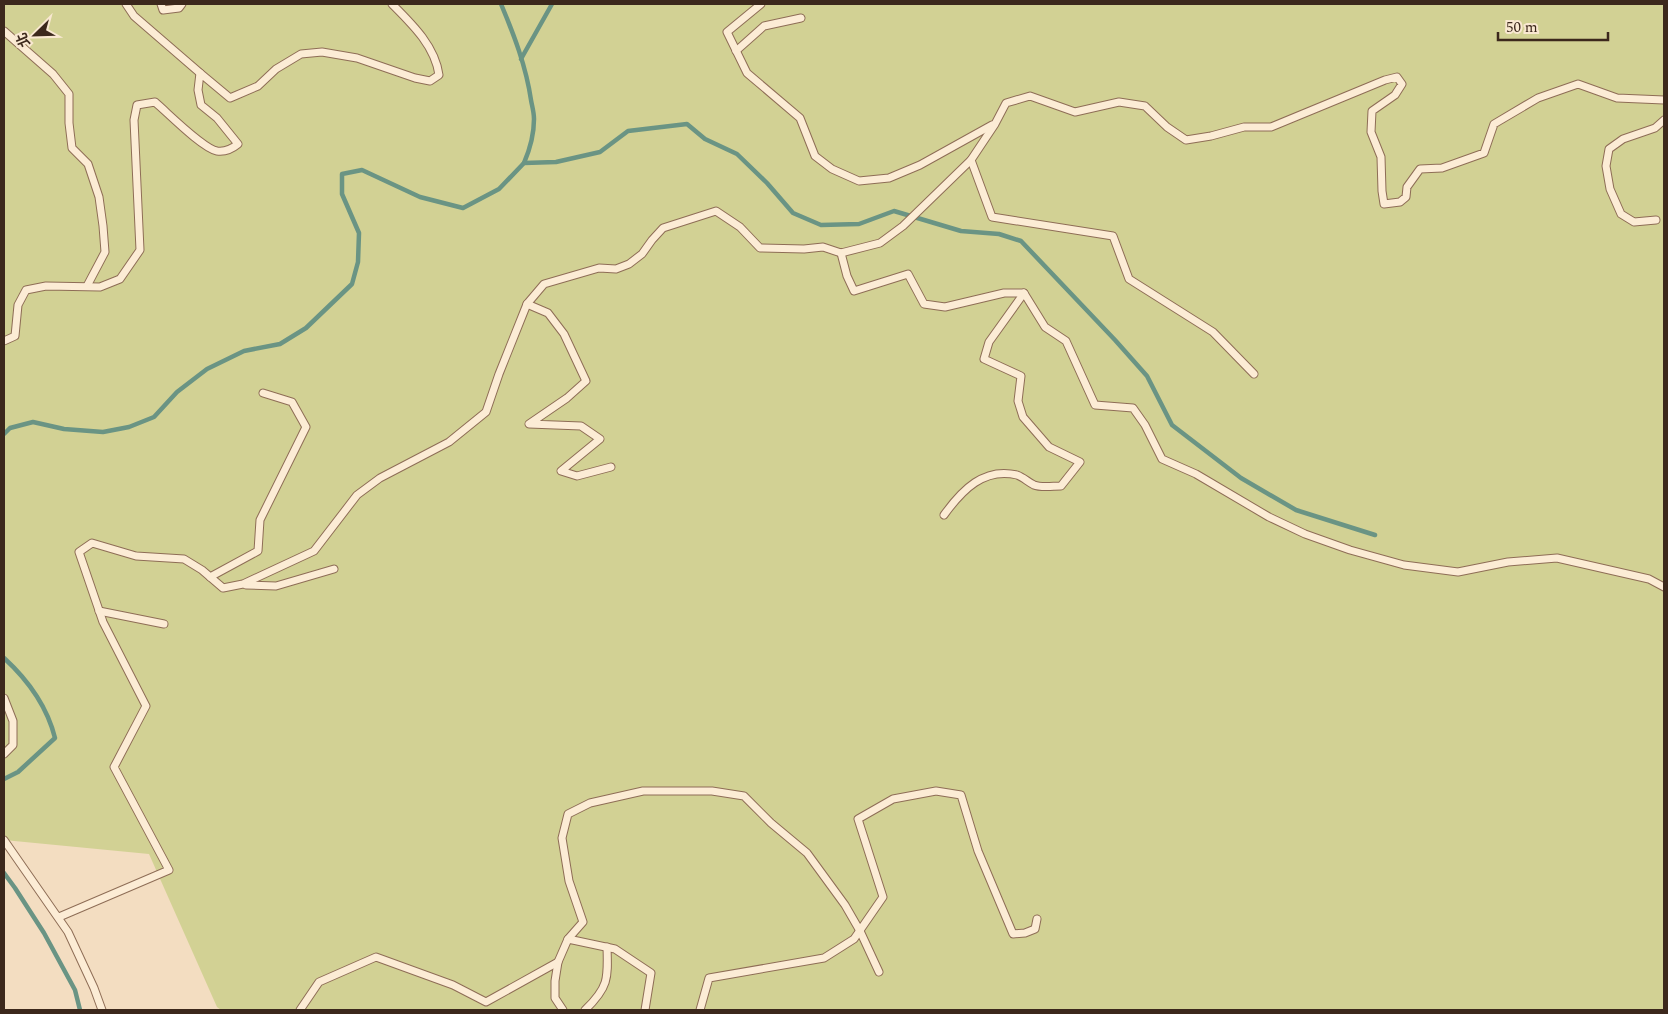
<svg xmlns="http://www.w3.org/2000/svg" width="1668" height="1014" viewBox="0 0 1668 1014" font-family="Spectral,'Noto Sans TC',serif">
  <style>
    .green { fill: #d2d194 }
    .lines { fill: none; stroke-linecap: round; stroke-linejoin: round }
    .stream { stroke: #6a9484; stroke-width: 4.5 }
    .service-casing { stroke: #8e6d56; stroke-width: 9 }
    .service { stroke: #fcecd5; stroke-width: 7 }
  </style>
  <rect width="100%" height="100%" fill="#f3ddc1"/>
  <path class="green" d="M4,4h1660v1006h-1443l-4,-3 -68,-153 -145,-14z"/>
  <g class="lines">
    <g class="stream">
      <path d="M501,4c13,31 25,62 30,96 1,6 3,12 3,19 0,16 -4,30 -10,44"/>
      <path d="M521,59l31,-55"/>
      <path d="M4,434l6,-6 23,-6 31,7 39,3 26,-5 25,-10 23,-25 30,-23 37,-18 36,-7 26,-16 46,-44 6,-22 1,-29 -17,-39v-20l20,-4 58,27 43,11 36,-19 25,-26 32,-1 44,-10 28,-21 59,-7 18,15 32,15 30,29 26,30 28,12 38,-1 35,-13 67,20 38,3 22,7 94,99 32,36 25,49 69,53 55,32 79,25"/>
      <path d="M4,658c24,22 43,48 51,80l-37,34 -14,7"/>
      <path d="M4,873l11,15 29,45 31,57 5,20"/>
    </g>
    <defs>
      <g id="service">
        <path d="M126,4l8,12 66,57"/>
        <path d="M161,4l2,6 16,-2 3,-4"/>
        <path d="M761,4l-34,28 20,41 53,45 15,38 17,13 27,12 30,-3 31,-13 72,-40"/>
        <path d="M4,31l49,43 16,20v29l3,25 16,16 11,33 4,29 2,26 -18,34"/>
        <path d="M736,51l28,-25 37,-8"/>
        <path d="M971,160l21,57 121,19 16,43 84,53 41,42"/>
        <path d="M1656,220l-22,2 -13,-8 -11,-25 -4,-23 3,-17 14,-10 32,-11 9,-8"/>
        <path d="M841,253l6,23 7,15 54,-17 16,30 21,3 59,-14h20l21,34 21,14 29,64 38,3 12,17 17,34 34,15 73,43 36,17 45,16 54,15 54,7 50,-10 49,-4 92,21 15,8"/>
        <path d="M527,304l21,9 16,21 22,47 -19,17 -38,26 52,2 19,13 -39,32 16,5 34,-9"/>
        <path d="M4,341l11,-5 3,-31 8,-15 20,-4 54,1 20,-8 20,-29 -6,-130 3,-15 18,-3c13,11 47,46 62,49 8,1 15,-2 21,-7l-21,-26 -16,-13 -3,-15 2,-17 30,25 28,-12 18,-17 25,-15 21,-2 35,6 58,20 15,3 9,-6c-4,-29 -27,-51 -47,-71"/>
        <path d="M944,515c18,-25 40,-48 73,-40 6,2 11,7 17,10 7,3 19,1 27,1l19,-24 -31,-15 -26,-30 -5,-16 3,-25 -37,-17 5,-17 35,-49"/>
        <path d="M210,577l48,-26 2,-31 46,-93 -14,-25 -29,-9"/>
        <path d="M246,585l30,1 58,-17"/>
        <path d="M99,611l65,13"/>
        <path d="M4,698l9,23v24l-9,9"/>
        <path d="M4,840l64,92 26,56 8,22"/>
        <path d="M59,917l110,-47 -55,-103 32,-61 -43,-84 -24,-70 13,-9 44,13 48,3 18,11 21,18 20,-4 71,-33 43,-56 23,-17 69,-36 37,-30 13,-38 28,-70 17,-20 55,-16 17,1 13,-5 13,-10 10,-14 11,-12 53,-17 24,16 20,21 44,1 19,-2 18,6 39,-10 23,-17 68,-66 24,-36 11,-21 24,-7 45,16 44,-10 26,4 22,21 19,13 25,-4 33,-9h27l114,-47 12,-3 5,7 -7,11 -23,16 -1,21 10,25 1,34 2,13 16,-2 6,-5 1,-10 13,-18 22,-1 42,-15 10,-29 44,-26 40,-14 39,14 47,2"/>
        <path d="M568,939l15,-17 -14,-41 -7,-43 6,-24 22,-11 53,-12h69l32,5 27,27 36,30 38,52 15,26 19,41"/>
        <path d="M558,962l-3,19v17l8,12"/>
        <path d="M300,1010l19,-28 57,-25 77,28 33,17 72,-40 10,-23 47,10 36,24 -6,37"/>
        <path d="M585,1010c24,-23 23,-32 22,-63"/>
        <path d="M700,1010l9,-32 115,-20 30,-19 29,-42 -25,-78 35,-20 43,-8 25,4 17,56 35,83 12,-1 10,-4 2,-10"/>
      </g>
    </defs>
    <use href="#service" class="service-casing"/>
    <use href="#service" class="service"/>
  </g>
  <rect width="1668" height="1014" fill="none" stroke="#3c281c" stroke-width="10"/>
  <g transform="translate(35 35) rotate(247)" stroke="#f9e8d1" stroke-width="4" paint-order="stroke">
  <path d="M0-4L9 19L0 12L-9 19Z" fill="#3c281c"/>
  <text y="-8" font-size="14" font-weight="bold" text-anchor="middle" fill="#3c281c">北</text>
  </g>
  <path d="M1498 32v8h110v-8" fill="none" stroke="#3c281c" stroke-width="2.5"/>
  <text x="1506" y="32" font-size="15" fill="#3c281c" stroke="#f9e8d1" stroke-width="4" paint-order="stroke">50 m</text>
</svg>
